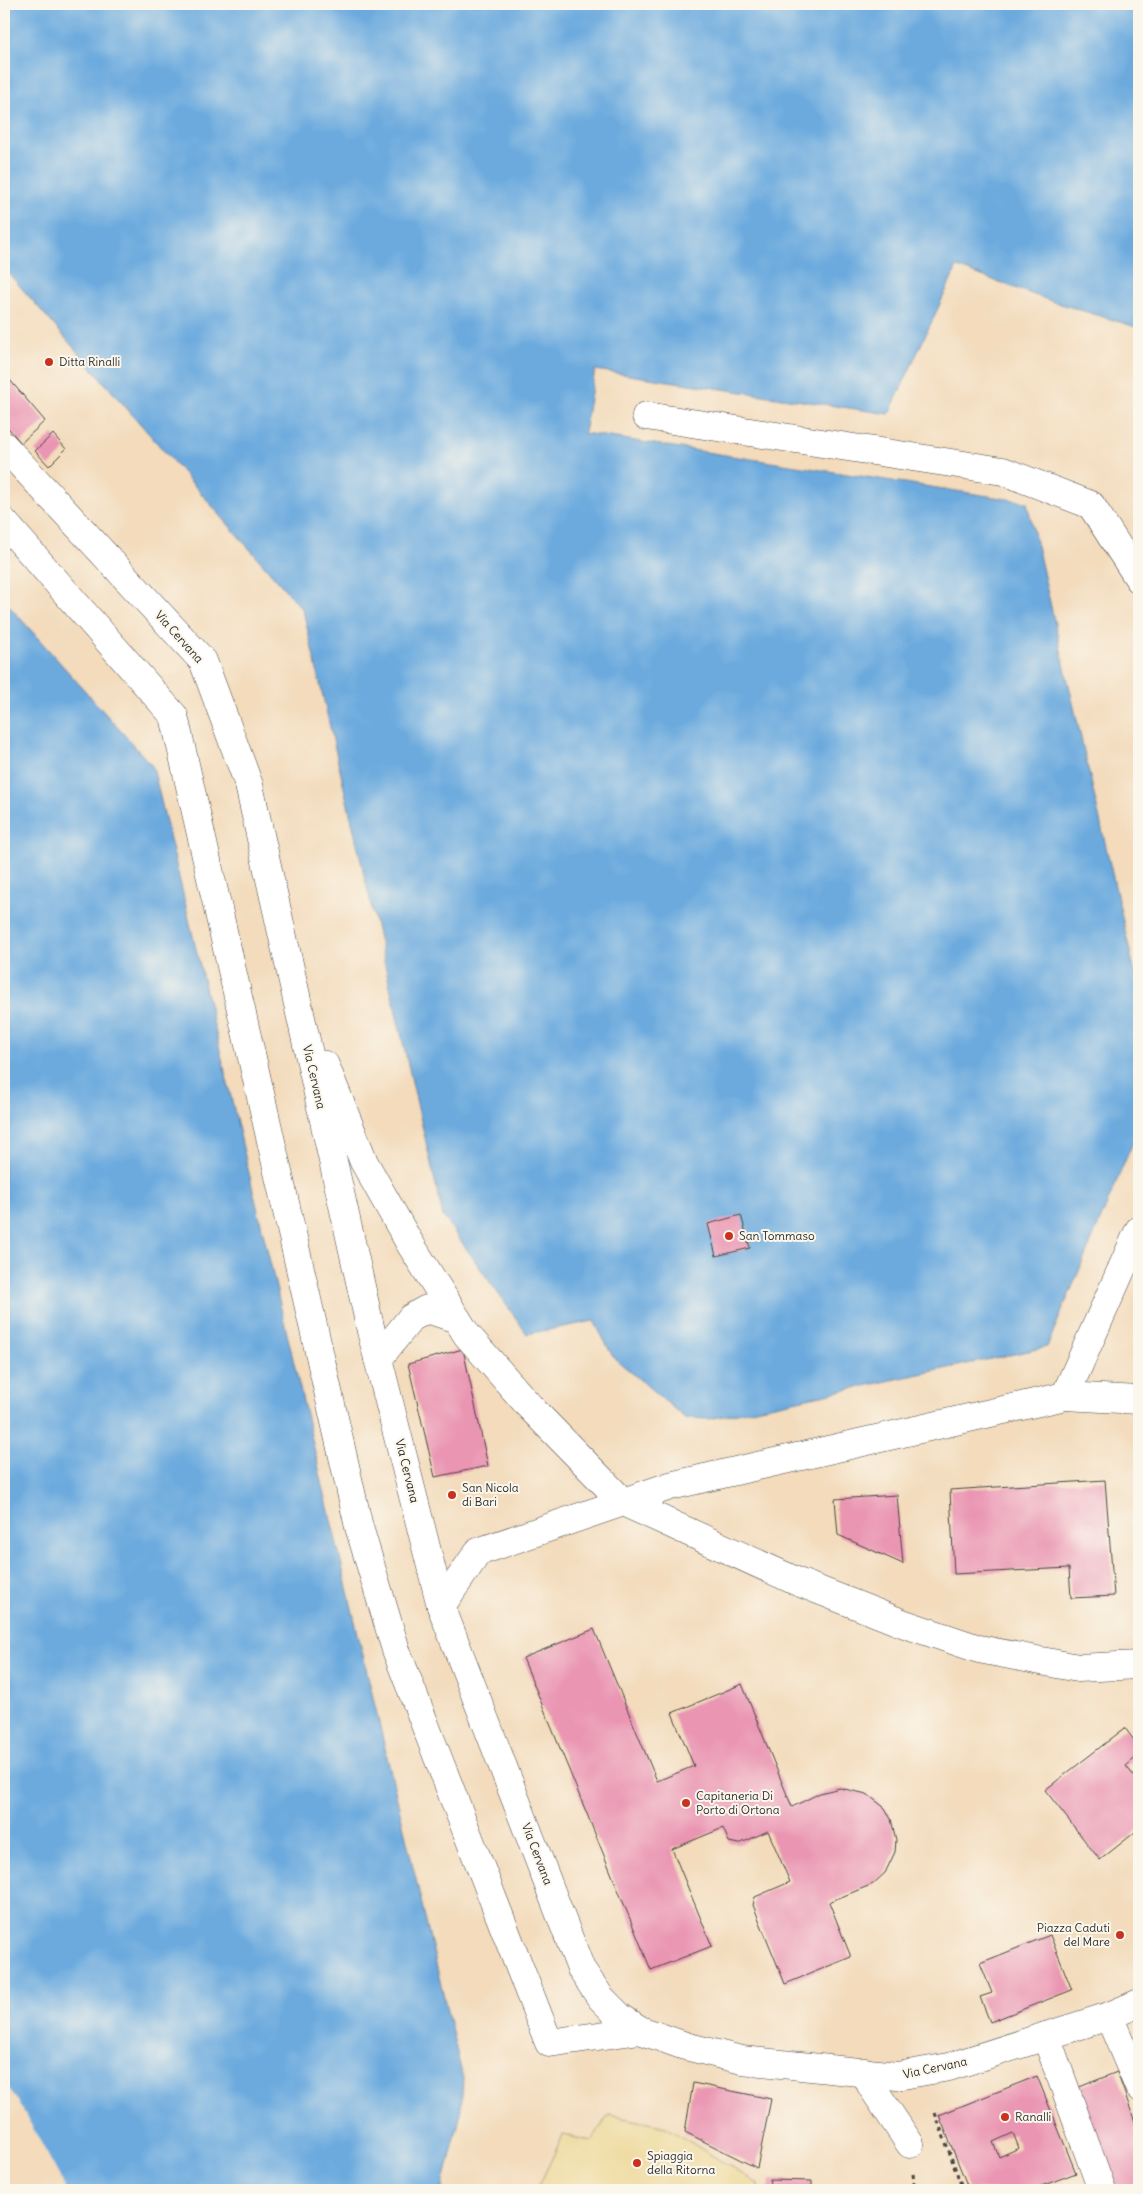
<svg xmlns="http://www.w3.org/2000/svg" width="1143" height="2194" viewBox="0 0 1143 2194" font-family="Delius,sans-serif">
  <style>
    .sand { fill: #eeda9e; stroke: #8c8264 }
    .water { fill: #6caade; stroke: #4c6a84 }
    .pier { fill: #f3dbbc }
    .building { fill: #ea95b2; fill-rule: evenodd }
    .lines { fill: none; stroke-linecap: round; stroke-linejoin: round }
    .minor-casing { stroke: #494541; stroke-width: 29 }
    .path { stroke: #494541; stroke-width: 3; stroke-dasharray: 4 4; stroke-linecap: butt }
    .minor { stroke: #fff; stroke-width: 28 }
    .poi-dot { fill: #c8321e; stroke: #fbf7ec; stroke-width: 2 }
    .labels { text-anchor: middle; stroke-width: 4; stroke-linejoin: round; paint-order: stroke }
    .poi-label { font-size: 12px; fill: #2b2b2b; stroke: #fbf7ec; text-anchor: start }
    .street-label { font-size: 12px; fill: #2b2b2b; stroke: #fbf7ec }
  </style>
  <rect width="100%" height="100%" fill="#fbf7ec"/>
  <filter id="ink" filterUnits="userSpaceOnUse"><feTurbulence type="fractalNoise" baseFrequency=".02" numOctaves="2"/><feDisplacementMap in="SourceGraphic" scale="10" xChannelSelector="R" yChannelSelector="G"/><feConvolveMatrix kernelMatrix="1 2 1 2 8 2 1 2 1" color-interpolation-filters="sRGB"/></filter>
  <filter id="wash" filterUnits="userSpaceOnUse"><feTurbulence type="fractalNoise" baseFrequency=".0096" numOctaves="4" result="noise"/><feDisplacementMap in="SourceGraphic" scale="20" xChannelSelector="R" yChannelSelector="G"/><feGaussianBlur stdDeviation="1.12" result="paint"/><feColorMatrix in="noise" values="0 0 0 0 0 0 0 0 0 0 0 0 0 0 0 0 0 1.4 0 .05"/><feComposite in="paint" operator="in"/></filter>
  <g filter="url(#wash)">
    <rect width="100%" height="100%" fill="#f3dbbc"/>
    <path class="sand" d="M609,2115l57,12 92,57v6h-221l26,-55 28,6z"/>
    <g class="water">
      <path d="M4,4h1135v324l-88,-27 -94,-34 -68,147 -294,-44 -11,63 443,69 112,489v137l-92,219 -338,72 -24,-1 -72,-61 -19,-36 -67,13 -84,-118 -140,-606 -299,-342z"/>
      <path d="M4,600l149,167 310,1311 -2,35 -19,77h-438z"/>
    </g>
    <path class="pier" d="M4,2084l14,17 49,89h-57l-6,-9z"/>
    <g id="blocks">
      <g class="building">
        <path d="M9,379l36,42 -24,22 -17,-20v-39z"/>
        <path d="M53,434l13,15 -17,17 -14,-15z"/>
        <path d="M741,1215l9,33 -34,8 -8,-32z"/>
        <path d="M463,1349l25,117 -53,11 -27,-113z"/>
        <path d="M1105,1480l9,116 -43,2 -2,-30 -115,6 -4,-84z"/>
        <path d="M897,1495l6,69 -65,-29 -3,-36z"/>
        <path d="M594,1629l63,152 37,-15 -22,-53 70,-29 50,123 28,-14 20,-5 27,6 18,14 6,11 5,21 -1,12 -10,21 -12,11 -44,18 22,55 -66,27 -32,-79 2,-8 35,-15 -22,-51 -29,13 -10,-2 -6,-14 -51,21 40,97 -61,24 -128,-312z"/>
        <path d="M1125,1728l14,19v8l-13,11 13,16v47l-39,31 -55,-70z"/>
        <path d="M1050,1935l22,55 -82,32 -10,-25 12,-4 -12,-30z"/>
        <path d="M1117,2072l22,61v57h-25l-37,-102z"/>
        <path d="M1037,2076l39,97 -45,17h-62l-30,-75zM1013,2133l6,15 -20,9 -6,-15z"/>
        <path d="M693,2083l78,16 -14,69 -72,-36z"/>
        <path d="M770,2180l42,1v9h-43z"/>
      </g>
    </g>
  </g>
  <g filter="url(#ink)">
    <use href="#blocks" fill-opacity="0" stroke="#494541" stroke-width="1"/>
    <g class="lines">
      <defs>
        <g id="minor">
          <path d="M646,416l357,55 88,34 48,74"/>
          <path d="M4,446l199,215 46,124 122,546 70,275 140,363 20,29 19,19 20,13 45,16 57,14 155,16 52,-9 160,-51 30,-13"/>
          <path d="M4,522l170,194 185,811 37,123 153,393 91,-13"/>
          <path d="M325,1065l39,97 45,80 58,93 64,73 92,94 175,80 104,41 77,26 99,19 61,-3"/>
          <path d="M378,1359l33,-41 16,-9 30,10"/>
          <path d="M1065,1396l74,4"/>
          <path d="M441,1606l37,-54 192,-66 395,-90 74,-166"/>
          <path d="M1109,2016l30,71"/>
          <path d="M1046,2036l56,154"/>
          <path d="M865,2072l7,15 38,57"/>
        </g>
      </defs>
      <use href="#minor" class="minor-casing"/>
      <g class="path">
        <path d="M935,2113l28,77"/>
        <path d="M913,2174l2,16"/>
      </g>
      <use href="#minor" class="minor"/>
    </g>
  </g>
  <g class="poi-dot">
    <circle cx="49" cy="362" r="5"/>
    <circle cx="729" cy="1236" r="5"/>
    <circle cx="452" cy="1495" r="5"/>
    <circle cx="686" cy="1803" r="5"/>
    <circle cx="1120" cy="1935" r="5"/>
    <circle cx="1005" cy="2117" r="5"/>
    <circle cx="637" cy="2163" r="5"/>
  </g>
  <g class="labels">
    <g class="poi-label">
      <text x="59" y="366">Ditta Rinalli</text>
      <text x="739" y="1240">San Tommaso</text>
      <text x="462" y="1492">San Nicola<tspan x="462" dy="14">di Bari</tspan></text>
      <text x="696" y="1800">Capitaneria Di<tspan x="696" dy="14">Porto di Ortona</tspan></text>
      <text x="1110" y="1932" text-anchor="end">Piazza Caduti<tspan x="1110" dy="14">del Mare</tspan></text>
      <text x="1015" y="2121">Ranalli</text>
      <text x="647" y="2160">Spiaggia<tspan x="647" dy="14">della Ritorna</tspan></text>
    </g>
    <g class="street-label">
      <text transform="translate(179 637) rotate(48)" y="4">Via Cervana</text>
      <text transform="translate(314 1077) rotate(77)" y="4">Via Cervana</text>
      <text transform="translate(407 1471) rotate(76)" y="4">Via Cervana</text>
      <text transform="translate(537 1854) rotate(69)" y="4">Via Cervana</text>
      <text transform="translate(935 2068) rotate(-12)" y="4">Via Cervana</text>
    </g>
  </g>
  <rect width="1143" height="2194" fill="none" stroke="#fbf7ec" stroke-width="20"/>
</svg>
